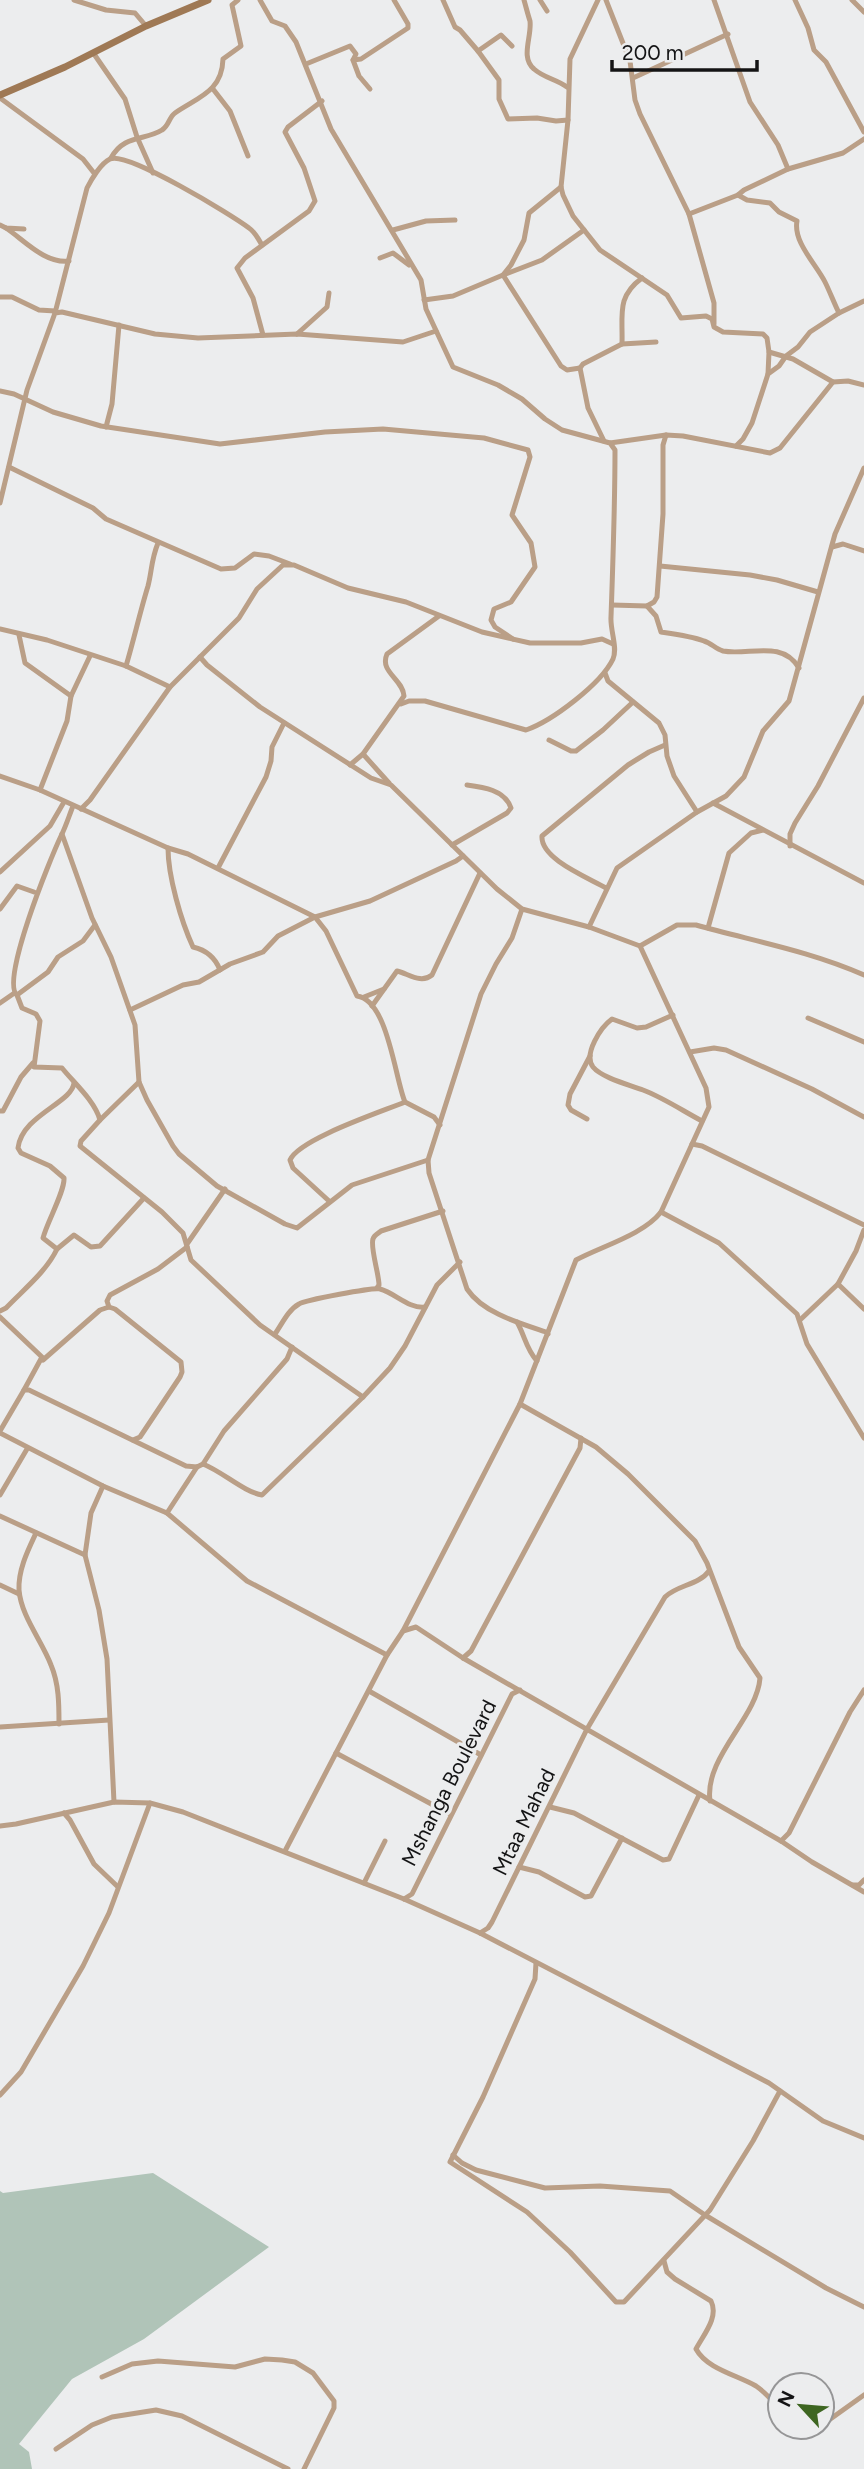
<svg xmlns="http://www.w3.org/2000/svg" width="864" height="2469" viewBox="0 0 864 2469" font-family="Figtree,sans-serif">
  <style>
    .green { fill: #b0c4b8 }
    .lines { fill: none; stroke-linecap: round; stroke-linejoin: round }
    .minor { stroke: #ba9f87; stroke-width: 5 }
    .secondary { stroke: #9f7955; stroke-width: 7 }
    .labels { text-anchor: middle; stroke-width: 7; stroke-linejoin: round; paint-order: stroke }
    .street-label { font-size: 21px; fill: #141415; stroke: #ecedee }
  </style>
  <rect width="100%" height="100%" fill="#ecedee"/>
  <path class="green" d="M153,2173l116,74 -125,92 -72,40 -53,65 10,8 3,17h-32v-278l3,2z"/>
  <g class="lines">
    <g class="minor">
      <path d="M74,0l32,10 29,3 11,13"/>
      <path d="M260,0l12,21 13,5 11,16 35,87 90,151 5,29 27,58 45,18 24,14 23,20 17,11 48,13 5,7c0,56 -2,111 -4,167 -1,13 7,31 2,42 -12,25 -61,62 -87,71l-101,-29h-16l-8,3"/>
      <path d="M443,0l12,27 5,3 18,21 21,29v19l9,20 29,-1 19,3 12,-1"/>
      <path d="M524,0c2,7 4,15 6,21 2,16 -10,36 4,48 10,9 22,10 33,18"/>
      <path d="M540,0l7,11"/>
      <path d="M598,0l-28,59 -2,61 -7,67 2,8 10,21 27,34 67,45 14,23 25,-2 6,3 2,8 9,5 40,2 4,4 2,14 24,7 40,23"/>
      <path d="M606,0l24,61 5,39 5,14 49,100 25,89v21"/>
      <path d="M714,0l36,102 28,43 10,24"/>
      <path d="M795,0l13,28 6,22 12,12 38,70"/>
      <path d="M852,0l12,12"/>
      <path d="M478,51l23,-16 11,11"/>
      <path d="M94,54l31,45 12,38 16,36"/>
      <path d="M353,60l8,-1 47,-31v-4l-14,-24"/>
      <path d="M306,64l44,-18 6,8 -3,6 6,16 11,13"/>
      <path d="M633,78l95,-44"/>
      <path d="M213,89l17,22 18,45"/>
      <path d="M0,98l83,61 11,14"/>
      <path d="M111,158c13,-24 34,-17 51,-28 7,-4 7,-13 13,-17 23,-16 47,-21 48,-54l18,-13 -9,-41 6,-5"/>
      <path d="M738,195l9,5 23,3 9,9 18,9c-4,21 19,43 28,61 5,10 9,21 14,31"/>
      <path d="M689,214l49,-19 6,-5 44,-21 55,-16 21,-14"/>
      <path d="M0,225l6,3 18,1"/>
      <path d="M6,228c18,12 39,36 63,33"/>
      <path d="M393,230l33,-9 29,-1"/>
      <path d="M380,258l13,-5 16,12"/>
      <path d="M0,297h12l27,13 16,1"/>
      <path d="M424,300l29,-4 50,-21 8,-10 13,-25 5,-27 32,-26"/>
      <path d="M55,313l32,-125c4,-8 14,-25 23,-29 17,-8 122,56 139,69 6,4 10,12 13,17"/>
      <path d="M297,334l30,-27 2,-14"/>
      <path d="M263,335l-10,-37 -16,-30 8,-10 64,-47 6,-10 -11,-33 -19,-36 3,-5 34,-26"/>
      <path d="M622,344l34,-2"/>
      <path d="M580,368l-13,2 -6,-4 -58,-91 39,-15 42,-30"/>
      <path d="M768,374l1,-22"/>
      <path d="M0,391l14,3 39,18 48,14 119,18 105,-12 58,-3 101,9 44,12 2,7 -18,58 19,28 4,24 -24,35 -17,7 -3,11 4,7 18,12"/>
      <path d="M106,427l6,-23 7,-79"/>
      <path d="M604,441l-16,-33 -8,-40 3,-4 39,-20c1,-29 -6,-47 20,-66"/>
      <path d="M610,443l56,-8 17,1 87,17 10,-5 53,-66 15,-1 16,4"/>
      <path d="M736,446l7,-7 9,-16 16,-49 11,-8 7,-10 12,-9 12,-15 29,-19 25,-12"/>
      <path d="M9,467l84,41 13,11 115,50 14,-1 19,-14 15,2 21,8"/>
      <path d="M0,503l27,-113 28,-77 7,-1 93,22 43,4 99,-4 106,8 33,-11"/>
      <path d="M832,547l11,-3 21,7"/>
      <path d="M660,566l90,9 27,5 41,12"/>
      <path d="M612,605l35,1 7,-4 3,-5 6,-83v-69l3,-10"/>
      <path d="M647,606l9,10 5,16c14,2 30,4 43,9 7,2 12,8 19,10 25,5 59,-12 76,17"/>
      <path d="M0,629l47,11 79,26 44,21"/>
      <path d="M19,635l6,28 46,33"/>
      <path d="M200,657l7,8 53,42 111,71 20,7 106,104 25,20 67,18 51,19 37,-21h19c57,16 114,26 168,50"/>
      <path d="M126,666c8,-27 14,-54 22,-80 4,-15 3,-26 10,-43"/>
      <path d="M605,673l3,8 51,42 6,12 2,21 7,20 23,36"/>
      <path d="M549,740l22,11h5l27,-21 30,-28"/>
      <path d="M363,754l26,29"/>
      <path d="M350,765l13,-11 41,-58c-1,-17 -25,-24 -17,-42l52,-38"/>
      <path d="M0,776l40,14 128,58 20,6 127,63 11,14 31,65c31,4 38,83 48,106l29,15 6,8"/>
      <path d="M40,790l27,-69 4,-25 19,-40"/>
      <path d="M713,803l151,80"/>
      <path d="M73,806c-4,10 -7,20 -12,30 -11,23 -61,146 -44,159l5,13 14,6 4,7 -6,46 28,1c12,15 33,33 38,52l-19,21 -1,5 82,66 21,21 8,27 69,65 103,72"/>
      <path d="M81,809l9,-9 80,-113 69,-69 18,-29 26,-24h11l54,23 58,14 76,30 48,11h51l21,-4 11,5"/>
      <path d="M62,834l30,84 19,39 24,68 4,57 8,18 26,46 6,8 38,32 68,38 12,4 55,-43 76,-25"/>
      <path d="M452,845l55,-32 4,-5c-6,-18 -28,-21 -44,-23"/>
      <path d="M790,846v-12l5,-11 23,-37 46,-88"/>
      <path d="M168,848c0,28 13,73 25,99 13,3 22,10 27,23"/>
      <path d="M218,868l48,-91 5,-16 1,-14 12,-24"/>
      <path d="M0,872l50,-46 14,-24"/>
      <path d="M606,888c-17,-10 -66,-29 -64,-52l86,-71 21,-13 16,-7"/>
      <path d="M0,909l17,-23 17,6"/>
      <path d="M522,909l-10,29 -16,26 -15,30 -53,166 1,13 38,116c16,24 52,34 79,43l2,2"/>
      <path d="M589,927l28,-59 80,-56 29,-16 18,-19 19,-46 26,-30 46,-167 29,-66"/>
      <path d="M708,928l21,-75 22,-20 12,-3"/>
      <path d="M17,995l31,-23 10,-15 25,-16 12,-16"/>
      <path d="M364,997l20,-8"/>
      <path d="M0,1003l13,-9"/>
      <path d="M372,1006l25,-35c12,3 24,13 35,4l48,-102"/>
      <path d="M130,1010l53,-25 16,-3 31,-18 33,-12 15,-16 37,-19 55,-16 86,-40 7,-5"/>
      <path d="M673,1015l-27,12 -9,1 -25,-9c-11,8 -29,35 -19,48 9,11 37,18 50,23 21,8 40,21 59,31"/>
      <path d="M808,1018l56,24"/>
      <path d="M690,1052l24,-4 12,2 86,39 52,28"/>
      <path d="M0,1111h3l18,-34 12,-14"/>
      <path d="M587,1119l-16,-9 -3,-5 2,-11 20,-38"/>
      <path d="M100,1120l39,-38"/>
      <path d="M692,1144l10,2 162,79"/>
      <path d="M329,1201l-36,-33 -3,-8c9,-21 91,-48 115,-58"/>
      <path d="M661,1212l58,31 78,71 10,30 57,94"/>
      <path d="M864,1230l-8,21 -18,33 26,25"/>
      <path d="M187,1244l38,-55"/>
      <path d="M57,1249l17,-14 17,12 9,-1 44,-48"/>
      <path d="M377,1288l2,-3c0,-11 -9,-38 -6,-46 1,-4 6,-6 8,-8l62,-20"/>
      <path d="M109,1307l-2,-6 3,-6 48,-26 29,-22"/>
      <path d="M0,1311l6,-3c17,-18 40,-36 51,-59l-14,-11c4,-16 22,-47 21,-60l-14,-12 -29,-13 -3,-5c4,-33 54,-45 56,-65"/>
      <path d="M0,1317l42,40 -18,33"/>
      <path d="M800,1320l38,-36"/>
      <path d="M517,1322c8,14 9,27 20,39"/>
      <path d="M275,1334c7,-10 13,-24 24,-30 6,-4 75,-17 81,-15 15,4 29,20 45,18"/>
      <path d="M43,1360l57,-50 9,-3 6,2 66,53 1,10 -2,5 -40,60 -7,3"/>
      <path d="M520,1404l76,43 32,27 67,67 12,22 32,84 21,31c-3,40 -56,79 -50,123"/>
      <path d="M0,1431l24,-41h5l157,76 11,1 6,-3c20,8 41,28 59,31l101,-98 27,-29 15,-22 32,-61 23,-23"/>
      <path d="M0,1433l103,53 64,27 80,68 140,74"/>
      <path d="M203,1464l21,-33 63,-72 5,-12"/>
      <path d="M103,1486l-12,27 -6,42 14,55 8,49 7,143"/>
      <path d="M0,1495l27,-46"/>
      <path d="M167,1513l30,-46"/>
      <path d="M0,1516l85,39"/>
      <path d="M36,1533c-8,17 -18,37 -17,57 2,26 23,51 32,75 8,19 8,39 8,59"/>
      <path d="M0,1585l19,9"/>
      <path d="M403,1631l117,-227 56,-144c26,-14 67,-25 85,-48l48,-105 -3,-19 -66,-142"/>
      <path d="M463,1658l8,-7 109,-203 1,-10"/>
      <path d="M369,1691l112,64"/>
      <path d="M0,1727l109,-7"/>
      <path d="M336,1753l114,61"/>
      <path d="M550,1807l24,6 89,47 6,-1 30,-64"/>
      <path d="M64,1813l6,7 24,44 24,23"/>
      <path d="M0,1826l16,-2 98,-22 36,1 33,9 221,87 76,34 289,150 54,38 41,17"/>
      <path d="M781,1841l8,-8 61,-121 14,-22"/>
      <path d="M285,1851l102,-196 16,-24 13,-4 47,31 318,183 31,21 52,30"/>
      <path d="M519,1867l20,5 46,25 6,-1 31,-58"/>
      <path d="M364,1883l21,-42"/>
      <path d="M853,1885h6l5,-5"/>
      <path d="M404,1899l8,-5 100,-200 8,-4"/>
      <path d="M480,1933l8,-5 4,-6 95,-193 78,-132c12,-12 34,-12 44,-26"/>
      <path d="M536,1963l-1,16 -52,118 -33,65 77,50 43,40 46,50h8l86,-92 43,-69 27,-50"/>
      <path d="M0,2095l21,-23 62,-106 26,-53 41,-110"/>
      <path d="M453,2155l9,8 14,7 69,18 55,-2 70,5 35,24 121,73 38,19"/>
      <path d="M664,2261l3,11 8,7 36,22c8,16 -7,33 -15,48 11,20 41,26 60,37 9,6 16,14 24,23"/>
      <path d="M102,2377l30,-13 26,-3 77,6 30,-8 17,1 13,2 18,11 21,28v7l-30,61"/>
      <path d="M822,2425l42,-30"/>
      <path d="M796,2427l12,8 11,-8"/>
      <path d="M56,2449l36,-24 20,-8 44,-7 26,6 106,53"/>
    </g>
    <path class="secondary" d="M0,95l65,-28 81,-41 62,-26"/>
  </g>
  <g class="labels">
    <g class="street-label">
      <text transform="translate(449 1783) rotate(-63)" y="7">Mshanga Boulevard</text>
      <text transform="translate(524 1822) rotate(-64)" y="7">Mtaa Mahad</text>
    </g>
  </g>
  <g transform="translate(801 2406) rotate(296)"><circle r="33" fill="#ecedee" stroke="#969697" stroke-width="2"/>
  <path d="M0-5L12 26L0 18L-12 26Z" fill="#3e6621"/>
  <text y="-10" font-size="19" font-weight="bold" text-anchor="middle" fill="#141415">N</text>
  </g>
  <path d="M612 60v10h145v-10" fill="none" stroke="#141415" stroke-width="3.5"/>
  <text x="622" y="60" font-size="21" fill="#141415" stroke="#ecedee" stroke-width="5" paint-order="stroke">200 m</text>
</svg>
